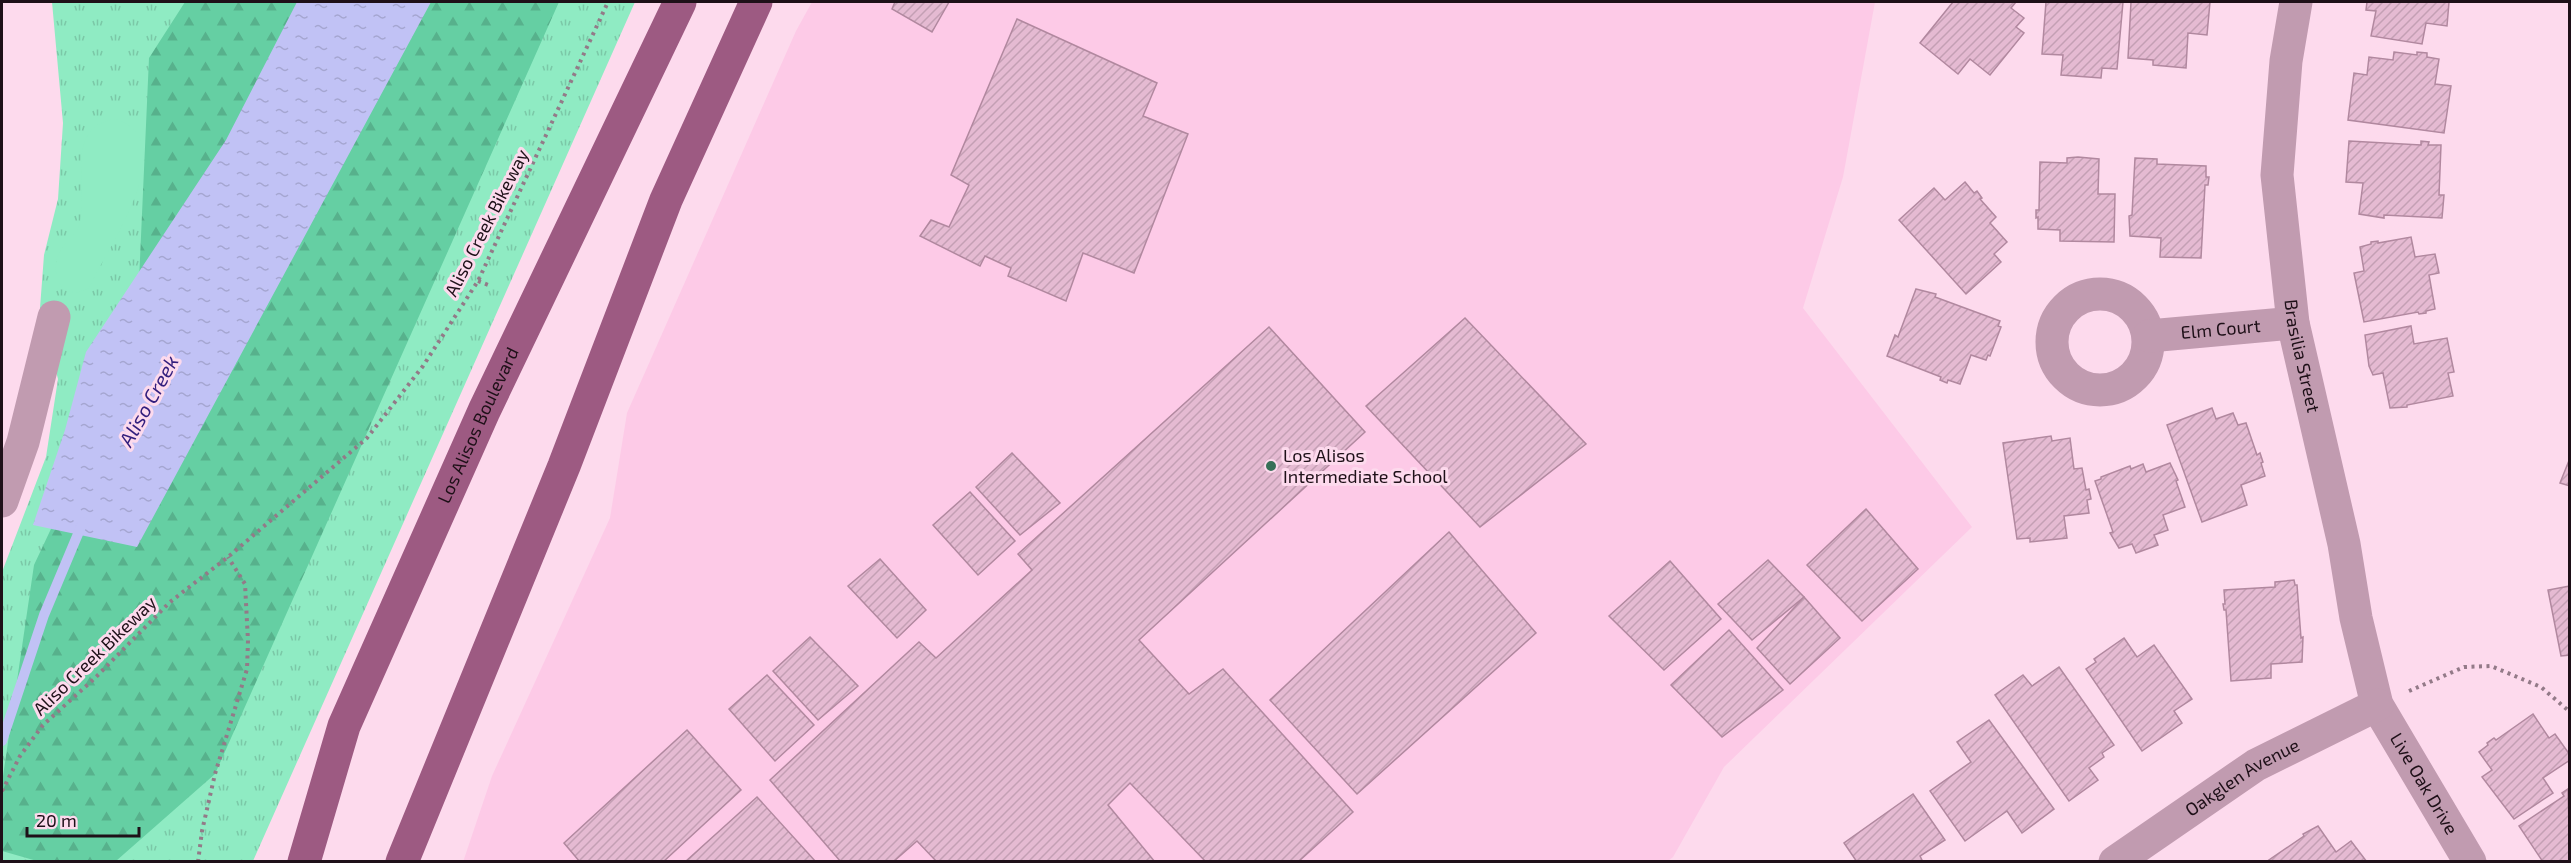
<svg xmlns="http://www.w3.org/2000/svg" width="2571" height="863" viewBox="0 0 2571 863" font-family="'Exo 2',sans-serif">
  <style>
    .built { fill: #fdcae7 }
    .grass { fill: url(#grass-tufts) }
    .forest { fill: url(#forest-firs) }
    .pitch { fill: #8febc3 }
    .water { fill: url(#water-ripples) }
    .lines { fill: none; stroke-linecap: round; stroke-linejoin: round }
    .stream { stroke: #c1c2f5; stroke-width: 10 }
    .building { fill: url(#building-hatch); stroke: #b1889f; stroke-width: 1.5 }
    .path { stroke: #937a88; stroke-width: 4; stroke-dasharray: 3 4.5; stroke-linecap: butt }
    .minor { stroke: #c19bb0; stroke-width: 33 }
    .major { stroke: #9d5a82; stroke-width: 33 }
    .poi-dot { fill: #377058; stroke: #fddaed; stroke-width: 2 }
    .labels { text-anchor: middle; stroke-width: 6; stroke-linejoin: round; paint-order: stroke }
    .street-label { font-size: 18px; fill: #1e1018; stroke: #fddaed }
    .poi-label { font-size: 18px; fill: #1e1018; stroke: #fddaed; text-anchor: start }
    .water-label { font-size: 20px; font-style: italic; fill: #321e7d; stroke: #fddaed }
  </style>
  <defs>
    <pattern id="grass-tufts" width="24" height="20" patternUnits="userSpaceOnUse" patternTransform="scale(1.5)"><rect width="24" height="20" fill="#8febc3"/><path d="M3 7l-1-3M5 7V3M7 7l1-3M15 17l-1-3M17 17v-4M19 17l1-3" fill="none" stroke="#7bc8a7"/></pattern>
    <pattern id="forest-firs" width="22" height="20" patternUnits="userSpaceOnUse" patternTransform="scale(1.5)"><rect width="22" height="20" fill="#65cfa3"/><path d="M5 1l3.5 6h-7zM16 11l3.5 6h-7z" fill="#57b18c"/></pattern>
    <pattern id="water-ripples" width="26" height="14" patternUnits="userSpaceOnUse" patternTransform="scale(1.5)"><rect width="26" height="14" fill="#c1c2f5"/><path d="M2 4q2-2 4 0t4 0M15 11q2-2 4 0t4 0" fill="none" stroke="#a5a6d1"/></pattern>
    <pattern id="building-hatch" width="6" height="6" patternUnits="userSpaceOnUse" patternTransform="scale(1.5)"><rect width="6" height="6" fill="#e5bad2"/><path d="M-1 1l2-2M0 6l6-6M5 7l2-2" fill="none" stroke="#c49fb4"/></pattern>
  </defs>
  <rect width="100%" height="100%" fill="#fddaed"/>
  <path class="built" d="M812,2h1063l-32,175 -40,131 169,219 -248,240 -51,90 -5,4 -1205,1 29,-86 118,-258 17,-105 169,-382z"/>
  <path class="grass" d="M52,2h583l-382,859h-251v-289l44,-115 12,-78 -18,-71 4,-53 14,-56 5,-76z"/>
  <path class="forest" d="M185,2h374l-344,772 -99,87h-79l-35,-10v-68l32,-218 102,-217 13,-290z"/>
  <path class="pitch" d="M116,119c69,23 -10,130 -27,169l-13,5 -13,-4c-12,-19 -9,-33 6,-50 3,-3 7,-6 9,-10 14,-38 -18,-102 38,-110z"/>
  <path class="water" d="M297,2h134l-294,545 -104,-22 32,-95 21,-78 140,-212z"/>
  <g class="lines">
    <path class="stream" d="M2,741l42,-126 39,-93"/>
  </g>
  <g class="building">
    <path d="M895,2h54l-17,30 -40,-23z"/>
    <path d="M1953,2h63l-5,6 13,10 -8,9 8,6 -34,42 -20,-16 -12,15 -38,-31z"/>
    <path d="M2046,2h77l-6,67 -15,-1 -1,10 -40,-3 2,-20 -21,-1z"/>
    <path d="M2131,2h79l-3,33 -19,-2 -2,35 -33,-3v-5l-25,-2z"/>
    <path d="M2367,2h82l-2,24 -21,-3 -4,21 -51,-8 5,-25 -10,-1z"/>
    <path d="M1017,19l140,64 -14,33 45,18 -54,139 -51,-20 -17,48 -58,-25 3,-8 -26,-12 -5,10 -60,-30 11,-16 18,7 20,-42 -18,-10z"/>
    <path d="M2394,52l23,3v-3l10,1v4l12,2 -4,25 16,2 -7,47 -96,-13 6,-47 13,2 2,-18 24,3z"/>
    <path d="M2349,141l72,4v-4l8,1 -1,3h13l-2,50h5l-2,23 -58,-3v3l-25,-4 4,-31 -17,-1z"/>
    <path d="M2078,157l21,2 -1,35h17l-1,48 -54,-1v-11l-22,-1v-12l-2,1v-8h3l1,-48 27,1v-5z"/>
    <path d="M2135,158l22,1v5l49,2v11h3l-1,8h-3l-4,73 -41,-1 1,-19 -31,-2 -1,-20 3,-1z"/>
    <path d="M1965,182l9,11 3,-2 5,7 -2,1 16,18 -6,6 17,19 -13,12 7,8 -35,32 -67,-74 35,-32 11,12z"/>
    <path d="M2411,237l4,20 20,-3 4,19 -10,2 6,34 -9,2v2l-7,1 -1,-2 -54,10 -10,-49 10,-2 -4,-24 11,-3v-2l7,-1v2z"/>
    <path d="M1916,289l20,5 -1,3 65,24 -2,5 3,1 -11,29 -2,-1 -2,5 -15,-5 -11,29 -12,-4 -1,3 -7,-3 1,-3 -54,-21 8,-21 3,2z"/>
    <path d="M1465,318l121,126 -106,83 -114,-121z"/>
    <path d="M2411,326l3,18 33,-6 7,34 -6,1 5,23 -46,9v2l-17,1 -7,-35 -10,2 -4,-9 -4,-31z"/>
    <path d="M1269,327l96,105 -226,208 50,54 34,-25 130,143 -55,50h-92l-76,-79 -22,22 47,57h-218l-20,-21 -24,21h-52l-71,-82 149,-138 17,16 96,-88 -14,-16z"/>
    <path d="M2212,408l4,11 17,-6 5,12 8,-2 11,32 3,-2 3,9 -2,1 4,13 -24,9 6,20 -45,17 -35,-97z"/>
    <path d="M2051,436l1,5 18,-3 4,31 8,-1 4,22 3,-1 2,10 -4,1 2,13 -25,3 3,22 -37,4v-4l-13,1 -14,-96z"/>
    <path d="M1012,453l48,50 -40,32 -44,-48z"/>
    <path d="M2570,458v28l-10,-3z"/>
    <path d="M2170,463l8,17 -2,1 9,26 -22,8 5,15 -14,5 4,10 -22,8 -4,-9 -13,4 -9,-15 3,-1 -18,-51 6,-2v-2l29,-11 1,3 12,-5 3,8z"/>
    <path d="M970,492l45,49 -37,34 -45,-50z"/>
    <path d="M1866,509l52,60 -56,52 -55,-56z"/>
    <path d="M1449,532l87,101 -179,161 -87,-94z"/>
    <path d="M880,559l46,51 -29,28 -49,-52z"/>
    <path d="M1768,560l36,37 -52,43 -34,-36z"/>
    <path d="M1670,561l51,58 -57,51 -55,-54z"/>
    <path d="M2294,580l1,5h2l4,53 2,-1 -1,25 -31,2v14l-40,3 -5,-71h-2l-1,-6h2l-1,-14 51,-3v-5z"/>
    <path d="M2570,586v69l-9,1 -13,-66z"/>
    <path d="M1804,597l36,41 -50,46 -33,-36z"/>
    <path d="M1729,630l54,60 -61,47 -51,-52z"/>
    <path d="M810,637l48,49 -40,34 -45,-49z"/>
    <path d="M2124,638l13,19 17,-12 38,54 -18,12 8,12 -40,28 -56,-82 10,-7 -2,-3z"/>
    <path d="M2059,667l55,78 -12,8 2,4 -15,11 9,12 -29,21 -74,-106 28,-20 9,11z"/>
    <path d="M767,675l47,50 -39,36 -46,-52z"/>
    <path d="M2533,714l16,24 6,-4 15,21v5l-27,18 10,15 -39,26 -32,-42 10,-7 -13,-18 9,-7 -1,-2 7,-5 2,2z"/>
    <path d="M1989,720l65,89 -32,24 -15,-22 -42,30 -35,-50 41,-29 -14,-20z"/>
    <path d="M687,730l54,60 -78,72h-83l-16,-19z"/>
    <path d="M2568,789l2,73h-27l-24,-36 45,-30 -2,-3z"/>
    <path d="M1913,794l32,46 -25,16 3,6h-66l-13,-19z"/>
    <path d="M757,797l59,65h-131z"/>
    <path d="M2318,826l18,26 15,-11 16,21h-101l38,-26 -1,-2z"/>
  </g>
  <g class="lines">
    <g class="path">
      <path d="M478,281l13,5"/>
      <path d="M2409,691l55,-24 27,-1 50,21 29,25"/>
      <path d="M2,791l18,-35 23,-31 51,-46 76,-77 58,-45 139,-119 56,-72 55,-85 130,-279"/>
      <path d="M198,862l4,-31 13,-57 32,-105 1,-28 -3,-57 -17,-27"/>
    </g>
    <g class="minor">
      <path id="s1" d="M2296,2l-10,59 -9,114 16,148 51,221 12,74 21,87 93,157"/>
      <circle cx="2100" cy="342" r="48"/>
      <path id="s2" d="M2149,336l144,-13"/>
      <path d="M2,501l21,-59 31,-125"/>
      <path id="s3" d="M2115,862l141,-97 121,-60"/>
    </g>
    <g class="major">
      <path id="s4" d="M304,862l40,-136 140,-315 196,-409"/>
      <path d="M402,862l162,-396 102,-266 90,-198"/>
    </g>
  </g>
  <circle class="poi-dot" cx="1271" cy="466" r="6"/>
  <g class="labels">
    <g class="street-label">
      <text transform="translate(487 223) rotate(-63)" y="6">Aliso Creek Bikeway</text>
      <text dy="6" stroke="none"><textPath href="#s2" startOffset="72">Elm Court</textPath></text>
      <text dy="6" stroke="none"><textPath href="#s1" startOffset="357">Brasilia Street</textPath></text>
      <text dy="6" stroke="none"><textPath href="#s4" startOffset="471">Los Alisos Boulevard</textPath></text>
      <text transform="translate(95 656) rotate(-44)" y="6">Aliso Creek Bikeway</text>
      <text dy="6" stroke="none"><textPath href="#s3" startOffset="153">Oakglen Avenue</textPath></text>
      <text dy="6" stroke="none"><textPath href="#s1" startOffset="806">Live Oak Drive</textPath></text>
    </g>
    <g class="poi-label">
      <text x="1283" y="462">Los Alisos<tspan x="1283" dy="21">Intermediate School</tspan></text>
    </g>
    <g class="water-label">
      <text transform="translate(149 401) rotate(-61)" y="7">Aliso Creek</text>
    </g>
  </g>
  <rect width="2571" height="863" fill="none" stroke="#1e1018" stroke-width="6"/>
  <path d="M27 827v9h112v-9" fill="none" stroke="#1e1018" stroke-width="3"/>
  <text x="36" y="827" font-size="18" fill="#1e1018" stroke="#fddaed" stroke-width="4.5" paint-order="stroke">20 m</text>
</svg>
